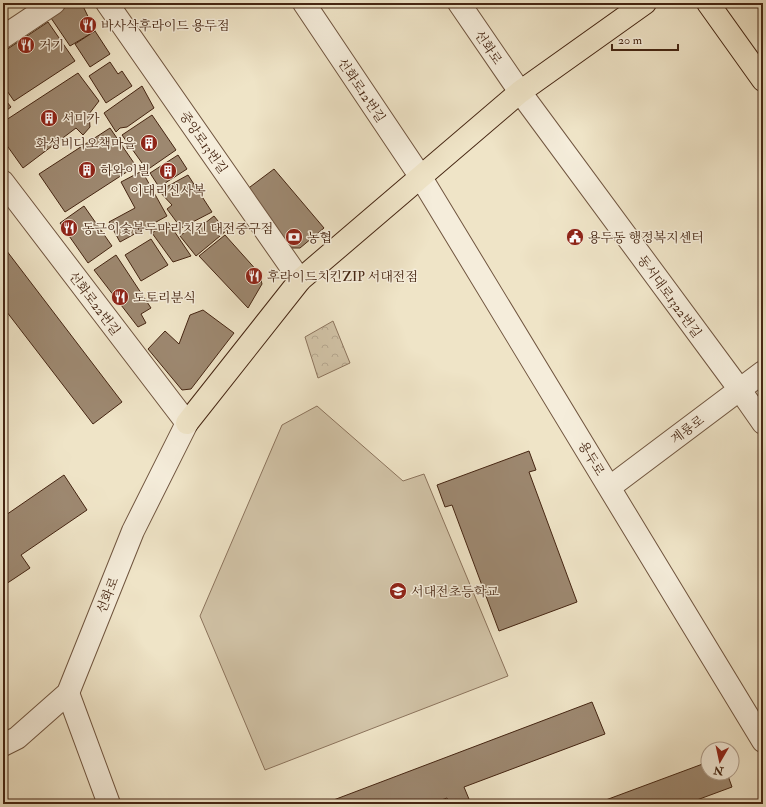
<svg xmlns="http://www.w3.org/2000/svg" width="766" height="807" viewBox="0 0 766 807" font-family="'IM FELL Double Pica','Noto Serif KR',serif">
  <style>
    .park { fill: url(#park-crowns); stroke: #8c745d }
    .pitch { fill: #d2c4a8; stroke: #8c745d }
    .building { fill: #9d8870; stroke: #452512 }
    .lines { fill: none; stroke-linecap: round; stroke-linejoin: round }
    .minor-casing { stroke: #70553f; stroke-width: 24 }
    .major-casing { stroke: #452512; stroke-width: 24 }
    .minor { stroke: #f5eddb; stroke-width: 22 }
    .major { stroke: #efe4c7; stroke-width: 22 }
    .labels { text-anchor: middle; stroke-width: 3; stroke-linejoin: round; paint-order: stroke }
    .poi-label { font-size: 13px; fill: #452512; stroke: #f5eddb; text-anchor: start }
    .street-label { font-size: 13px; fill: #452512; stroke: #f5eddb }
  </style>
  <defs>
    <pattern id="park-crowns" width="20" height="18" patternUnits="userSpaceOnUse"><rect width="20" height="18" fill="#d2c4a8"/><path d="M2 6a3 3 0 1 1 6 0M12 15a3 3 0 1 1 6 0" fill="none" stroke="#b6a890"/></pattern>
  </defs>
  <rect width="100%" height="100%" fill="#efe4c7"/>
  <filter id="stains"><feTurbulence type="fractalNoise" baseFrequency=".005" numOctaves="4"/><feColorMatrix values="0 0 0 0 .2 0 0 0 0 .09 0 0 0 0 .02 0 0 0 .5 -.17"/></filter>
  <radialGradient id="worn" r=".72"><stop offset=".6" stop-color="#630" stop-opacity="0"/><stop offset="1" stop-color="#630" stop-opacity=".3"/></radialGradient>
  <path class="park" d="M333,321l17,42 -32,15 -13,-41z"/>
  <path class="pitch" d="M317,406l86,75 21,-7 84,202 -243,94 -65,-154 82,-191z"/>
  <g class="building">
    <path d="M71,3l11,1 13,27 -25,15 -19,-28z"/>
    <path d="M48,22l27,39 -61,40 -11,-16v-33z"/>
    <path d="M95,31l15,23 -20,13 -15,-23z"/>
    <path d="M110,62l8,12 4,-3 10,15 -26,17 -17,-27z"/>
    <path d="M78,73l21,28 -10,13 1,13 -7,8 -7,-7 -53,40 -20,-28v-18z"/>
    <path d="M142,86l12,22 -27,19 -7,1 -4,4 -12,-19z"/>
    <path d="M3,97l8,10 -8,6z"/>
    <path d="M152,115l24,35 -29,20 -25,-35z"/>
    <path d="M110,128l26,38 -71,46 -26,-38z"/>
    <path d="M178,155l9,14 -28,18 -9,-14z"/>
    <path d="M274,169l50,59 -24,20h-9l-45,-58z"/>
    <path d="M142,171l25,45 -47,26 -11,-20 26,-14 -14,-26z"/>
    <path d="M188,175l24,37 -31,16 -14,-19 5,-4 -13,-14z"/>
    <path d="M84,206l28,40 -24,17 -28,-40z"/>
    <path d="M214,216l12,15 -30,25 -16,-20 10,-8 5,3z"/>
    <path d="M168,222l23,34 -18,6 -21,-29z"/>
    <path d="M225,235l34,38 3,11 -14,24 -49,-52z"/>
    <path d="M151,239l17,26 -27,16 -16,-26z"/>
    <path d="M3,246l119,156 -29,22 -90,-117z"/>
    <path d="M116,255l35,53 -10,6 5,9 -8,4 -44,-57z"/>
    <path d="M203,310l31,23 -43,56 -9,1 -34,-41 17,-18 14,13 11,-29z"/>
    <path d="M529,451l7,19 -7,2 48,130 -78,29 -47,-126 -7,2 -8,-22z"/>
    <path d="M64,475l23,35 -66,45 9,13 -27,18v-45h1l-1,-2v-22z"/>
    <path d="M592,702l13,32 -141,53 7,17h-21l-3,-6 -17,6h-107z"/>
    <path d="M708,762v11h19l5,14 -46,17h-91z"/>
  </g>
  <g class="lines">
    <defs>
      <g id="minor">
        <path d="M107,3l193,277"/>
        <path d="M304,3l116,173 343,565"/>
        <path d="M459,3l61,89 220,298 23,33"/>
        <path d="M3,37l51,-34"/>
        <path d="M3,182l184,241 -54,108 -65,162 -51,45 -14,7"/>
        <path d="M610,487l153,-115"/>
        <path d="M68,693l41,111"/>
      </g>
      <g id="major">
        <path d="M708,3l55,77"/>
        <path d="M187,423l113,-143 220,-188 125,-89"/>
      </g>
    </defs>
    <use href="#minor" class="minor-casing"/>
    <use href="#major" class="major-casing"/>
    <use href="#minor" class="minor"/>
    <use href="#major" class="major"/>
  </g>
  <defs>
    <symbol id="restaurant-disc" viewBox="-11 -11 22 22"><circle r="9.5" fill="#8f2418" stroke="#f5eddb"/><path d="M-5-6h1v4h1v-4h1v4h1v-4h1v5L-1.5 .5V6h-2V.5L-5-1ZM5-6V6H3V1.5H1.5Q1.5-4 5-6Z" fill="#fff"/></symbol>
    <symbol id="building-disc" viewBox="-11 -11 22 22"><circle r="9.5" fill="#8f2418" stroke="#f5eddb"/><path d="M-4-6H4V6H1V3H-1V6H-4ZM-2.5-4.3h1.7v1.8h-1.7ZM.8-4.3h1.7v1.8H.8ZM-2.5-1h1.7V.8h-1.7ZM.8-1h1.7V.8H.8Z" fill="#fff"/></symbol>
    <symbol id="bank-disc" viewBox="-11 -11 22 22"><circle r="9.5" fill="#8f2418" stroke="#f5eddb"/><path d="M-6-4H6V4H-6ZM0-2.3a2.3 2.3 0 1 0 0 4.6a2.3 2.3 0 1 0 0-4.6Z" fill="#fff"/></symbol>
    <symbol id="civic-disc" viewBox="-11 -11 22 22"><circle r="9.5" fill="#8f2418" stroke="#f5eddb"/><path d="M-.6-6.5H3V-4.5H.6V-3L4-1V1h2V6H-6V1h2V-1L-.6-3ZM-1.2 2.5V6h2.4V2.5Z" fill="#fff"/></symbol>
    <symbol id="school-disc" viewBox="-11 -11 22 22"><circle r="9.5" fill="#8f2418" stroke="#f5eddb"/><path d="M0-5L7-2L0 1L-7-2ZM-4 1L0 2.5L4 1V4Q0 6-4 4Z" fill="#fff"/></symbol>
  </defs>
  <g fill-rule="evenodd">
    <use href="#restaurant-disc" x="78" y="15" width="20" height="20"/>
    <use href="#restaurant-disc" x="16" y="35" width="20" height="20"/>
    <use href="#building-disc" x="39" y="108" width="20" height="20"/>
    <use href="#building-disc" x="139" y="133" width="20" height="20"/>
    <use href="#building-disc" x="77" y="160" width="20" height="20"/>
    <use href="#building-disc" x="158" y="161" width="20" height="20"/>
    <use href="#restaurant-disc" x="59" y="218" width="20" height="20"/>
    <use href="#bank-disc" x="284" y="227" width="20" height="20"/>
    <use href="#civic-disc" x="565" y="227" width="20" height="20"/>
    <use href="#restaurant-disc" x="244" y="266" width="20" height="20"/>
    <use href="#restaurant-disc" x="110" y="287" width="20" height="20"/>
    <use href="#school-disc" x="388" y="581" width="20" height="20"/>
  </g>
  <g class="labels">
    <g class="poi-label">
      <text x="101" y="30">바사삭후라이드 용두점</text>
      <text x="39" y="50">거기</text>
      <text x="62" y="123">서미가</text>
      <text x="136" y="148" text-anchor="end">화성비디오책마을</text>
      <text x="100" y="175">하와이빌</text>
      <text x="168" y="195" text-anchor="middle">이태리신사복</text>
      <text x="82" y="233">동근이숯불두마리치킨 대전중구점</text>
      <text x="307" y="242">농협</text>
      <text x="588" y="242">용두동 행정복지센터</text>
      <text x="267" y="281">후라이드치킨ZIP 서대전점</text>
      <text x="133" y="302">도토리분식</text>
      <text x="411" y="596">서대전초등학교</text>
    </g>
    <g class="street-label">
      <text transform="translate(489 47) rotate(56)" y="5">선화로</text>
      <text transform="translate(362 90) rotate(56)" y="5">선화로12번길</text>
      <text transform="translate(204 142) rotate(55)" y="5">중앙로13번길</text>
      <text transform="translate(670 296) rotate(54)" y="5">동서대로1322번길</text>
      <text transform="translate(95 303) rotate(53)" y="5">선화로22번길</text>
      <text transform="translate(687 429) rotate(-37)" y="5">계룡로</text>
      <text transform="translate(592 458) rotate(59)" y="5">용두로</text>
      <text transform="translate(107 595) rotate(-68)" y="5">선화로</text>
    </g>
  </g>
  <rect width="766" height="807" fill="none" stroke="#efe4c7" stroke-width="16"/>
  <rect x="4" y="4" width="758" height="799" fill="none" stroke="#452512" stroke-width="2"/>
  <rect x="8" y="8" width="750" height="791" fill="none" stroke="#452512"/>
  <g transform="translate(720 761) rotate(189)"><circle r="19" fill="#f5eddb" stroke="#af9d8b"/>
  <path d="M0-3L7 15L0 10L-7 15Z" fill="#8f2418"/>
  <text y="-6" font-size="11" font-weight="bold" text-anchor="middle" fill="#452512">N</text>
  </g>
  <path d="M612 44v6h66v-6" fill="none" stroke="#452512" stroke-width="2"/>
  <text x="618" y="44" font-size="12" fill="#452512" stroke="#f5eddb" stroke-width="3" paint-order="stroke">20 m</text>
  <rect width="100%" height="100%" filter="url(#stains)"/>
  <rect width="100%" height="100%" fill="url(#worn)"/>
</svg>
